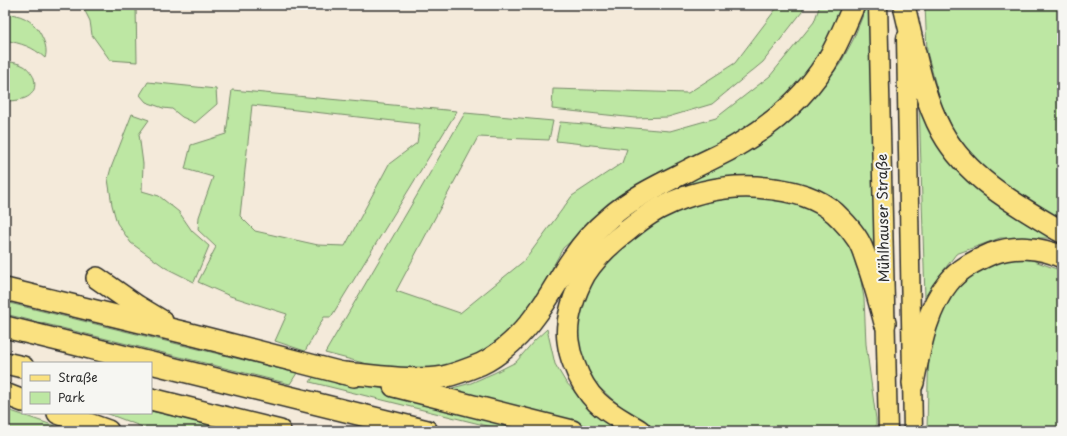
<svg xmlns="http://www.w3.org/2000/svg" width="1067" height="436" viewBox="0 0 1067 436" font-family="'Playpen Sans',sans-serif">
  <style>
    .green { fill: #bde7a3; stroke: #748967; fill-rule: evenodd }
    .lines { fill: none; stroke-linecap: round; stroke-linejoin: round }
    .major-casing { stroke: #2b2b2b; stroke-width: 21 }
    .highway-casing { stroke: #2b2b2b; stroke-width: 24 }
    .major { stroke: #fae180; stroke-width: 18 }
    .highway { stroke: #fae180; stroke-width: 21 }
    .labels { text-anchor: middle; stroke-width: 4; stroke-linejoin: round; paint-order: stroke }
    .street-label { font-size: 14px; fill: #2b2b2b; stroke: #f6f6f2 }
  </style>
  <rect width="100%" height="100%" fill="#f4eada"/>
  <filter id="ink" filterUnits="userSpaceOnUse"><feTurbulence type="fractalNoise" baseFrequency=".025" numOctaves="2"/><feDisplacementMap in="SourceGraphic" scale="8" xChannelSelector="R" yChannelSelector="G"/><feConvolveMatrix kernelMatrix="1 2 1 2 8 2 1 2 1" color-interpolation-filters="sRGB"/></filter>
  <g filter="url(#ink)">
    <g class="green">
      <path d="M82,5h54l1,57 -27,-2 -18,-25 -2,-14z"/>
      <path d="M779,5h26l-3,7 -39,50 -51,42 -44,13 -33,1 -83,-9 1,-20 135,4 47,-30z"/>
      <path d="M820,5h25l-27,57 -48,51 -176,109 -31,26 -32,59 -28,31 -44,29 -57,6 -77,-20 140,-240 88,8 -4,19 -71,-3 -82,154 64,22 65,-53 47,-64 50,-33 5,-14 -71,-8 4,-19 110,9 46,-13 54,-42 44,-54z"/>
      <path d="M867,5h3l6,260 -44,-67 -24,-12 -16,-5 -22,-2 -58,2 -45,12 100,-57 47,-40 26,-32 13,-24z"/>
      <path d="M925,5h137v217l-75,-51 -17,-17 -18,-27 -12,-26 -13,-49z"/>
      <path d="M9,14c16,1 28,10 34,25 3,6 4,13 2,19 -13,-12 -23,-14 -40,-18v-24z"/>
      <path d="M5,61c6,1 14,2 19,5 4,2 8,8 10,12 5,20 -13,23 -29,23z"/>
      <path d="M148,82l68,7 1,15 -22,19 -13,-6 -10,-8 -9,-1 -17,-6 -6,-7z"/>
      <path d="M232,90l225,21 -126,206h-7l-19,34 -30,-10 12,-27 -57,-18 -32,-14 18,-35 -18,-17 1,-13 14,-40 -28,-8 6,-24 35,-11zM252,105l168,19 -3,19 -28,21 -44,82 -27,-1 -63,-14 -15,-15z"/>
      <path d="M919,101l133,137h-52l-44,16 -15,20 -16,24z"/>
      <path d="M132,114l17,6 -10,14 4,30 -1,27 17,5 20,16 13,19 17,15 -15,36 -28,-14 -35,-25 -14,-20 -5,-18 -4,-26 3,-11z"/>
      <path d="M750,195l34,5 33,11 26,20 12,17 9,50 2,46 10,75v12h-217l-14,-6 -33,-26 -25,-23 -9,-21 -1,-43 15,-37 49,-47 50,-24 31,-6z"/>
      <path d="M999,259h30l33,12v160h-135l1,-49 1,-27 8,-31 14,-27 12,-16 15,-12z"/>
      <path d="M5,302l292,71 -7,11 -285,-70z"/>
      <path d="M547,329l8,35 10,17 27,30 19,13 -1,7 -168,-40 29,-8 23,-10 22,-11 18,-21z"/>
      <path d="M317,372l233,59h-42l-198,-49z"/>
      <path d="M5,409l65,22h-65z"/>
      <path d="M151,411l87,20h-85l-47,-18h45z"/>
    </g>
    <g class="lines">
      <defs>
        <g id="major">
          <path d="M878,5l10,426"/>
          <path d="M906,38l7,393"/>
        </g>
        <g id="highway">
          <path d="M905,10c10,41 17,85 37,122 26,47 76,74 120,100"/>
          <path d="M97,278l40,28 25,15"/>
          <path d="M5,289l185,45 164,42"/>
          <path d="M5,327l422,104"/>
          <path d="M5,363l18,4"/>
          <path d="M342,373c31,2 71,9 101,4 13,-3 26,-8 38,-13 21,-10 42,-31 55,-49 14,-18 24,-39 37,-57 9,-14 23,-29 36,-40 22,-20 52,-34 78,-47 18,-10 37,-17 54,-28 38,-23 71,-53 92,-92 8,-15 14,-30 21,-46"/>
          <path d="M913,383c7,-34 13,-73 35,-100 11,-14 27,-22 43,-29 23,-9 49,-7 71,3"/>
          <path d="M394,386l178,45"/>
          <path d="M5,394l18,7"/>
          <path d="M151,399l129,32"/>
          <path d="M58,413l50,18"/>
          <path d="M640,431c-14,-9 -31,-17 -43,-29 -11,-11 -18,-24 -23,-38 -3,-7 -5,-15 -6,-23 -3,-21 7,-49 17,-67 11,-17 26,-31 42,-43 11,-9 22,-18 35,-24 35,-17 73,-24 112,-18 24,3 50,11 67,30 6,6 12,13 17,21 5,8 7,17 10,25 7,20 12,39 17,58"/>
        </g>
      </defs>
      <use href="#major" class="major-casing"/>
      <use href="#highway" class="highway-casing"/>
      <use href="#major" class="major"/>
      <use href="#highway" class="highway"/>
    </g>
  </g>
  <g class="labels">
    <g class="street-label">
      <text transform="translate(883 218) rotate(-91)" y="5">Mühlhauser Straße</text>
    </g>
  </g>
  <rect width="1067" height="436" fill="none" stroke="#f6f6f2" stroke-width="20"/>
  <rect x="10" y="10" width="1047" height="416" fill="none" stroke="#2b2b2b" stroke-width="1.5" filter="url(#ink)"/>
  <rect x="22" y="362" width="130" height="52" fill="#f6f6f2" stroke="#a5a5a2"/>
  <rect x="30" y="375" width="20" height="6" fill="#fae180" stroke="#a5a5a2"/>
  <text x="58" y="382" font-size="12" fill="#2b2b2b">Straße</text>
  <rect x="30" y="392" width="20" height="12" fill="#bde7a3" stroke="#a5a5a2"/>
  <text x="58" y="402" font-size="12" fill="#2b2b2b">Park</text>
</svg>
